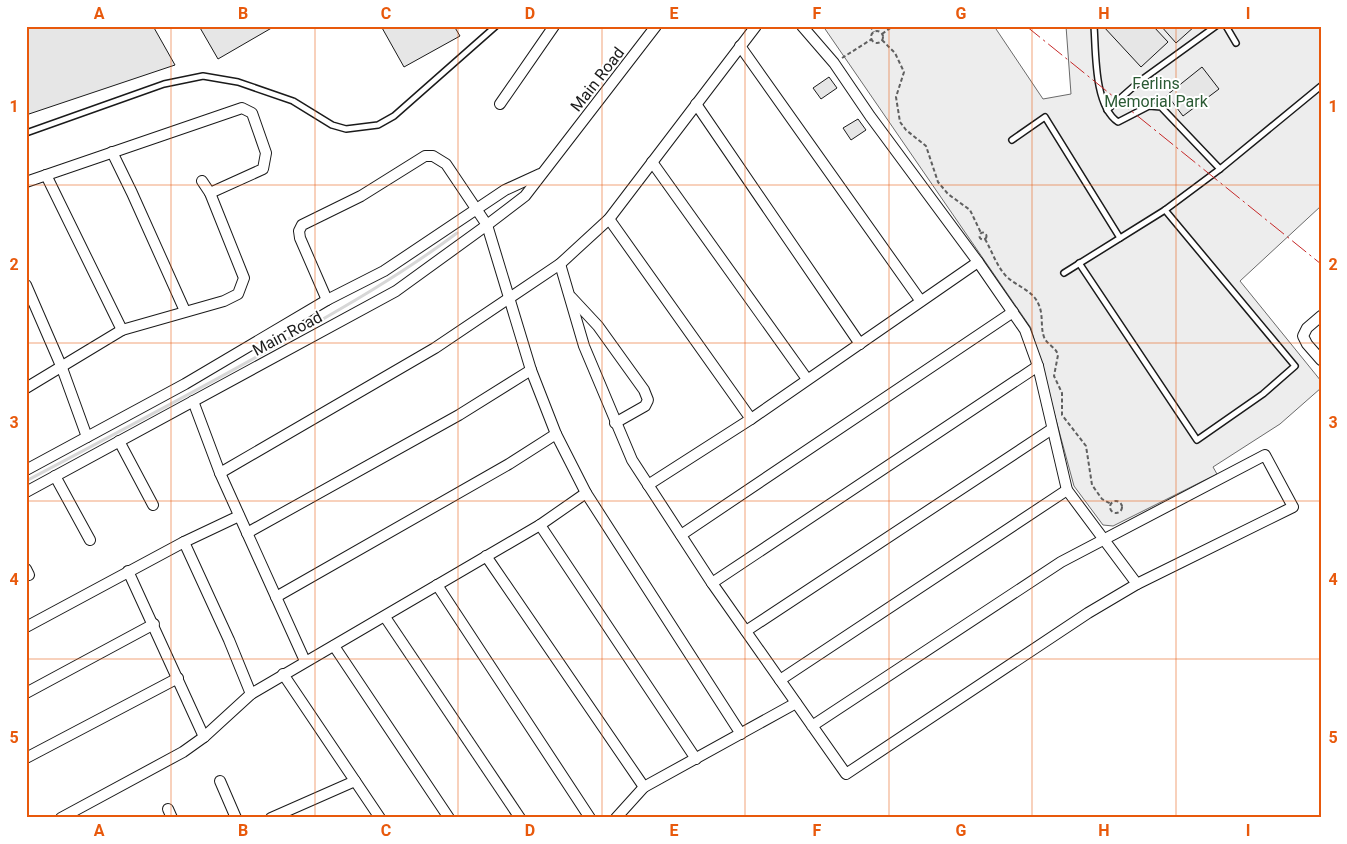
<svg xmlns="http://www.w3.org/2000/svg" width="1347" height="844" viewBox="0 0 1347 844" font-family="Roboto,sans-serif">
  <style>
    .built { fill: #ededed; stroke: #6a6a6a }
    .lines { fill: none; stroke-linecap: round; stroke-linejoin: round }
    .stream { stroke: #d7d7d7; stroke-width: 3 }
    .building { fill: #e6e6e6; stroke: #1a1a1a }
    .lane-casing { stroke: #1a1a1a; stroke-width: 8 }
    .street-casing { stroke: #1a1a1a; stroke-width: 12 }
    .path { stroke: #5f5f5f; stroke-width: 2; stroke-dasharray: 4 2.5; stroke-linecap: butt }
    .lane { stroke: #fff; stroke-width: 5 }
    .street { stroke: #fff; stroke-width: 10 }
    .power { stroke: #c62828; stroke-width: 1; stroke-dasharray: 18 4 2.5 4; stroke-linecap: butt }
    .grid { fill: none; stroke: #e8590c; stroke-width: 1; stroke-opacity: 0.55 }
    .labels { text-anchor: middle; stroke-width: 4; stroke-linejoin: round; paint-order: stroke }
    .street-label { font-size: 16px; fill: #1a1a1a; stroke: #fff }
    .park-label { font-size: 16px; fill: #2b5a34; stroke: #fff }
    .neatline { fill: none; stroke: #e8590c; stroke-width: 2 }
    .grid-label { font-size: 16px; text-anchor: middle; font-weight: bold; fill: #e8590c }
  </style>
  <rect width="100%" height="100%" fill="#fff"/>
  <path class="built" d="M823,26h171l49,73 28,-5 -5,-68h255v180l-81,75 81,100v7l-41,36 -67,43 4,7 -104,52 -10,-1 -29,-39 -43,-158z"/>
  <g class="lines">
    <path class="stream" d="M26,481c81,-43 161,-85 241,-130 65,-37 130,-73 190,-118"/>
  </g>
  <g class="building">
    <path d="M26,26h127l22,39 -149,50z"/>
    <path d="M199,26h76l-57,33z"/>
    <path d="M381,26h73l6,10 -56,31z"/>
    <path d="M1103,26h50l15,16 -27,25z"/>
    <path d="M1161,26h34l-19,17z"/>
    <path d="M1202,67l17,22 -36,27 -16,-21z"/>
    <path d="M829,77l8,11 -16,11 -8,-11z"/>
    <path d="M858,119l8,11 -15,10 -8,-12z"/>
  </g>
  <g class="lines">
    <defs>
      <g id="lane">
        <path d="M1094,26c2,27 0,80 24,96l31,-16 12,1 59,62"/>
        <path d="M1226,26l10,17"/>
        <path d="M1107,110l33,-29 76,-55"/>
        <path d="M26,133l138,-49 39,-8 35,6 55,19 39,24 14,4 32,-4 16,-9 102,-90"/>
        <path d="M1012,140l33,-23 75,121"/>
        <path d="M1079,263l118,177 66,-46 32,-28 -130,-156"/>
        <path d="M1064,273l101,-63 55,-41 101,-83"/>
      </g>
      <g id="street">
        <path d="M802,26l32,37 36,53 108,146 47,68 13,36 29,124 70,94"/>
        <path d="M740,46l180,254"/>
        <path d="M500,104l54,-78"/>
        <path d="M696,104l164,240"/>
        <path d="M112,152l20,41 53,118"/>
        <path d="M652,162l155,217"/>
        <path d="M46,175l76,155"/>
        <path d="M26,182l216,-74 10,5 14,40 -3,16 -53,24"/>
        <path d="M609,219l142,200"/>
        <path d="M560,264l24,82 48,114 80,123 134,191 242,-161 49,-29 156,-77 -28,-52 -204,107 -249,164"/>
        <path d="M26,285l36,83 25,69"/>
        <path d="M571,297l27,29 46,64 4,10 -3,6 -30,17"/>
        <path d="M327,300l-27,-62 -1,-7 3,-6 59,-29 64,-40h8l13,8 41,61 44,145 25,64 30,59 155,241"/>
        <path d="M1321,316l-14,12 -4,8 4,8 14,16"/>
        <path d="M26,388l96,-58 102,-29 14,-7 6,-16 -34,-85 -8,-12"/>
        <path d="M193,401l27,72 85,188"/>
        <path d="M119,441l34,64"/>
        <path d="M26,470l159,-86 142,-84 57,-29 121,-81 35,-16"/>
        <path d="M220,473l215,-125 125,-84 49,-45 147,-193"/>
        <path d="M55,476l35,64"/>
        <path d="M648,485l103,-66 227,-157"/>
        <path d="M26,492l370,-201 91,-66 38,-29 131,-170"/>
        <path d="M540,525l156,234"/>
        <path d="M247,533l212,-118 72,-45"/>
        <path d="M681,535l332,-223"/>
        <path d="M184,542l45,98 22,54"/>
        <path d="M486,556l158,231"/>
        <path d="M26,569l3,6"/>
        <path d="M128,571l76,166"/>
        <path d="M712,583l326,-217"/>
        <path d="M437,585l153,233"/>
        <path d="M276,597l233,-133 47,-30"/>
        <path d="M385,617l135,201"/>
        <path d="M26,627l158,-85 55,-26"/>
        <path d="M746,631l306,-202"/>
        <path d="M334,646l115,172"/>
        <path d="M283,674l97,144"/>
        <path d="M780,680l287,-190"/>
        <path d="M26,693l128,-69"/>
        <path d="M26,758l152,-80"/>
        <path d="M220,781l16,37"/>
        <path d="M168,809l4,9"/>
        <path d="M61,818l122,-66 21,-15 47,-43 289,-169 46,-32"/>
        <path d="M271,818l84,-37"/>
        <path d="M616,818l28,-31 152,-84"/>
      </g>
    </defs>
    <use href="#lane" class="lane-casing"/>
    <use href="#street" class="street-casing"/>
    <g class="path">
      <path d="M870,26l4,6"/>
      <circle cx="877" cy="37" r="6"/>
      <path d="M882,34l11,-8"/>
      <path d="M882,40l13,13 9,19 -8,25 4,25 6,8 20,16 12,36 10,12 22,16 11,23"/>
      <path d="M842,58l30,-19"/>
      <circle cx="983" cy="236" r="3.5"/>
      <path d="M985,239c7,12 11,26 21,37 10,10 26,14 32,27 6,12 2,23 6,34 3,8 12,10 14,18l-4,21 8,17v22l24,31 6,39 10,14 9,5"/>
      <circle cx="1116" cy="507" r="6"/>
    </g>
    <use href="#lane" class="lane"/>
    <use href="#street" class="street"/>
    <path class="power" d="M1026,26l295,238"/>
  </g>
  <path class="grid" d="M171,26v792M315,26v792M458,26v792M602,26v792M745,26v792M889,26v792M1032,26v792M1176,26v792M26,185h1295M26,343h1295M26,501h1295M26,659h1295"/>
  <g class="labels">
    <g class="street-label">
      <text transform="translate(597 79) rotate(-52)" y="6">Main Road</text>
      <text transform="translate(287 333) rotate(-28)" y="6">Main Road</text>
    </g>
    <g class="park-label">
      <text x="1156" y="89">Ferlins<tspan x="1156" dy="18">Memorial Park</tspan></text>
    </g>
  </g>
  <rect width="1347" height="844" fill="none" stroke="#ffffff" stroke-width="55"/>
  <rect x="28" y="28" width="1292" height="788" class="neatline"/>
  <g class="grid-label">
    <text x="99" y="19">A</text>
    <text x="243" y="19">B</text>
    <text x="386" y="19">C</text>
    <text x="530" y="19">D</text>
    <text x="674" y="19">E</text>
    <text x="817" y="19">F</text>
    <text x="961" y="19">G</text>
    <text x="1104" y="19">H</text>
    <text x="1248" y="19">I</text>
    <text x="14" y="112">1</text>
    <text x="1333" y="112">1</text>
    <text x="14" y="270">2</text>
    <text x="1333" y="270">2</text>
    <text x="14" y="428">3</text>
    <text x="1333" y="428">3</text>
    <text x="14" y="585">4</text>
    <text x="1333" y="585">4</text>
    <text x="14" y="743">5</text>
    <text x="1333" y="743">5</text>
    <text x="99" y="836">A</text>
    <text x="243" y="836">B</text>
    <text x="386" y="836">C</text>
    <text x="530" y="836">D</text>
    <text x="674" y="836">E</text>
    <text x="817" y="836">F</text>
    <text x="961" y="836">G</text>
    <text x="1104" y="836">H</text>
    <text x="1248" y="836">I</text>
  </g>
</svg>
